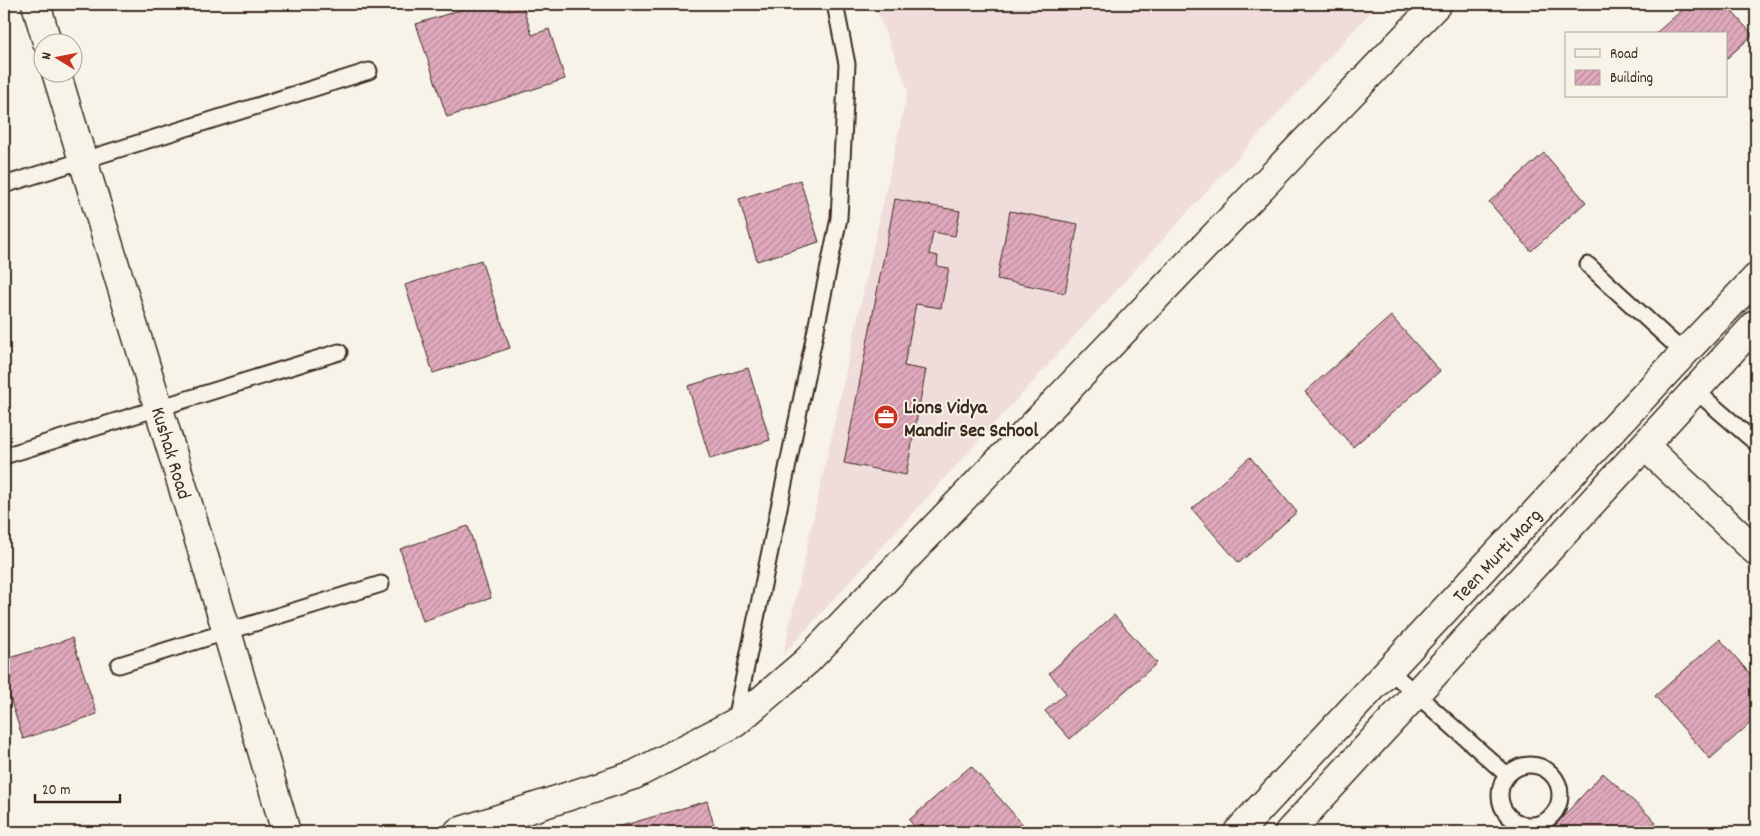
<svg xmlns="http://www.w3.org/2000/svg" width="1760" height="836" viewBox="0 0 1760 836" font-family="Dekko,sans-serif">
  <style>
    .built { fill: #f0dddb }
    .building { fill: url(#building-hatch); stroke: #3b2a1e }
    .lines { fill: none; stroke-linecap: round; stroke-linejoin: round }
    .service-casing { stroke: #3b2a1e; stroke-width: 19 }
    .minor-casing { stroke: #3b2a1e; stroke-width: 31 }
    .secondary-casing { stroke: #3b2a1e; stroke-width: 31 }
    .service { stroke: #f7f3e8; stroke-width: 15 }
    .minor { stroke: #f7f3e8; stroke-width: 28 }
    .secondary { stroke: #f7f3e8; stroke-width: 28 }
    .labels { text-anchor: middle; stroke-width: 4; stroke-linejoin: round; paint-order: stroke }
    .poi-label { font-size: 20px; font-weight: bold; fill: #3b2a1e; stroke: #f7f3e8; text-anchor: start }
    .street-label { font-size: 20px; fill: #3b2a1e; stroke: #f7f3e8 }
  </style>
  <defs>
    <pattern id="building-hatch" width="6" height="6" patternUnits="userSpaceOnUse" patternTransform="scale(1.25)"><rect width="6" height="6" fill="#e0a9bd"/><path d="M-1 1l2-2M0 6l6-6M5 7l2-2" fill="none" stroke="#b78a99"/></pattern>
  </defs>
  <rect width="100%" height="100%" fill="#f7f3e8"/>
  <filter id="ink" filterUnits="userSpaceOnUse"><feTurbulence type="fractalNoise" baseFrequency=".02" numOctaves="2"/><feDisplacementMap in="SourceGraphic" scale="10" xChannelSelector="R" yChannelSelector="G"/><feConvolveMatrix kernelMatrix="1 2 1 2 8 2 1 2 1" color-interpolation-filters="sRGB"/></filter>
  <g filter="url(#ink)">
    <path class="built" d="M874,4h504l-595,651 125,-565z"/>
    <g class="building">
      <path d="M479,4h43l10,31 17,-6 16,50 -118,38 -31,-93z"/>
      <path d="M1689,4h36l28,31 -27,24v-25h-71z"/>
      <path d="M1544,153l42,49 -55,49 -42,-49z"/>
      <path d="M800,180l19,62 -62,19 -18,-62z"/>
      <path d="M895,199l65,12 -5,25 -22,-4 -4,22 9,2 -1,10 12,2 -8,40 -25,-4 -12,62 22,4 -20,105 -62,-12z"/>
      <path d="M1010,211l68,13 -13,69 -68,-14z"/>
      <path d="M481,260l29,88 -77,25 -28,-88z"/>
      <path d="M1391,316l49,55 -87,76 -48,-55z"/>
      <path d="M748,368l22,72 -60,19 -22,-73z"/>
      <path d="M1250,457l47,55 -58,51 -47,-54z"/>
      <path d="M468,526l23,72 -68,23 -23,-72z"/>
      <path d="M1114,615l43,48 -87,76 -25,-28 21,-18 -17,-20z"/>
      <path d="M72,638l25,76 -74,25 -19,-60v-19z"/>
      <path d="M1720,639l36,42v37l-46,41 -55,-63z"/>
      <path d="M971,766l55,62 -4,4h-103l-10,-12z"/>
      <path d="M1603,773l53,49 -9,10h-98z"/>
      <path d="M707,801l9,31h-115z"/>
    </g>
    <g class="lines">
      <defs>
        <g id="service">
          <path d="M4,185l365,-114"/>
          <path d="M1588,265l96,88"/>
          <path d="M1696,391l60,52"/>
          <path d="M4,456l335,-104"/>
          <path d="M119,665l262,-81"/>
          <path d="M1389,670l118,105"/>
          <path d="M735,720l104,-502 8,-154 -12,-60"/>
          <circle cx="1530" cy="795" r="30"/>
        </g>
        <g id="minor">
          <path d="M36,4l11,38"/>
          <path id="s1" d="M56,72l171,560 59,200"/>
          <path d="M1645,446l111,105"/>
          <path d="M458,832l176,-57 101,-52 72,-62 630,-657"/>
        </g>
        <g id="secondary">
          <path id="s2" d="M1238,832l446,-479 72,-75"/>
          <path d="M1289,832l467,-508"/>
        </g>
      </defs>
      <use href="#service" class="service-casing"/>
      <use href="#minor" class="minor-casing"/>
      <use href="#secondary" class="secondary-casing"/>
      <use href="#service" class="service"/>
      <use href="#minor" class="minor"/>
      <use href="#secondary" class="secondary"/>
    </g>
  </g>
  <defs>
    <symbol id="office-disc" viewBox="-11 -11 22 22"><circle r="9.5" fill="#c8321e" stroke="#f7f3e8"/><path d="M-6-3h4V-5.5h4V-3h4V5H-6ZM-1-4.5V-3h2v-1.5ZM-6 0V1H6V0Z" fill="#fff"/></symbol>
  </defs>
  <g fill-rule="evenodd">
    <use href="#office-disc" x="872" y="403" width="28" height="28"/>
  </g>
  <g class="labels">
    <g class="poi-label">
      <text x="904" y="413">Lions Vidya<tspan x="904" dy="23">Mandir Sec School</tspan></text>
    </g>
    <g class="street-label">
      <text dy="7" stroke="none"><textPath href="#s1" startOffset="398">Kushak Road</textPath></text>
      <text dy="7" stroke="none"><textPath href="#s2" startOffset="379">Teen Murti Marg</textPath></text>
    </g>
  </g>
  <rect width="1760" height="836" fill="none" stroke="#f7f3e8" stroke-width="20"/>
  <rect x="10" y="10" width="1740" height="816" fill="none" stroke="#3b2a1e" stroke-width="2" filter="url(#ink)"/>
  <rect x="1565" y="32" width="162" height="65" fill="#f7f3e8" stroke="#aca397"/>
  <rect x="1575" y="49" width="25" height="8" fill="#f7f3e8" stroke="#aca397"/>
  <text x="1610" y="58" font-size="15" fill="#3b2a1e">Road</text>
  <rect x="1575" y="70" width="25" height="15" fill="url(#building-hatch)" stroke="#aca397"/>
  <text x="1610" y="82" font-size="15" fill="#3b2a1e">Building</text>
  <g transform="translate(58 58) rotate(280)"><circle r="24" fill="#f7f3e8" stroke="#aca397"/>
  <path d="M0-4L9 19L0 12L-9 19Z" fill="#c8321e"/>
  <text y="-8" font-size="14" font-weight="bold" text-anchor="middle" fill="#3b2a1e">N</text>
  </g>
  <path d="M35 794v8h85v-8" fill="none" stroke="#3b2a1e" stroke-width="2.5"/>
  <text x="42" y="794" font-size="15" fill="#3b2a1e" stroke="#f7f3e8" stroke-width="4" paint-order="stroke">20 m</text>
</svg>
